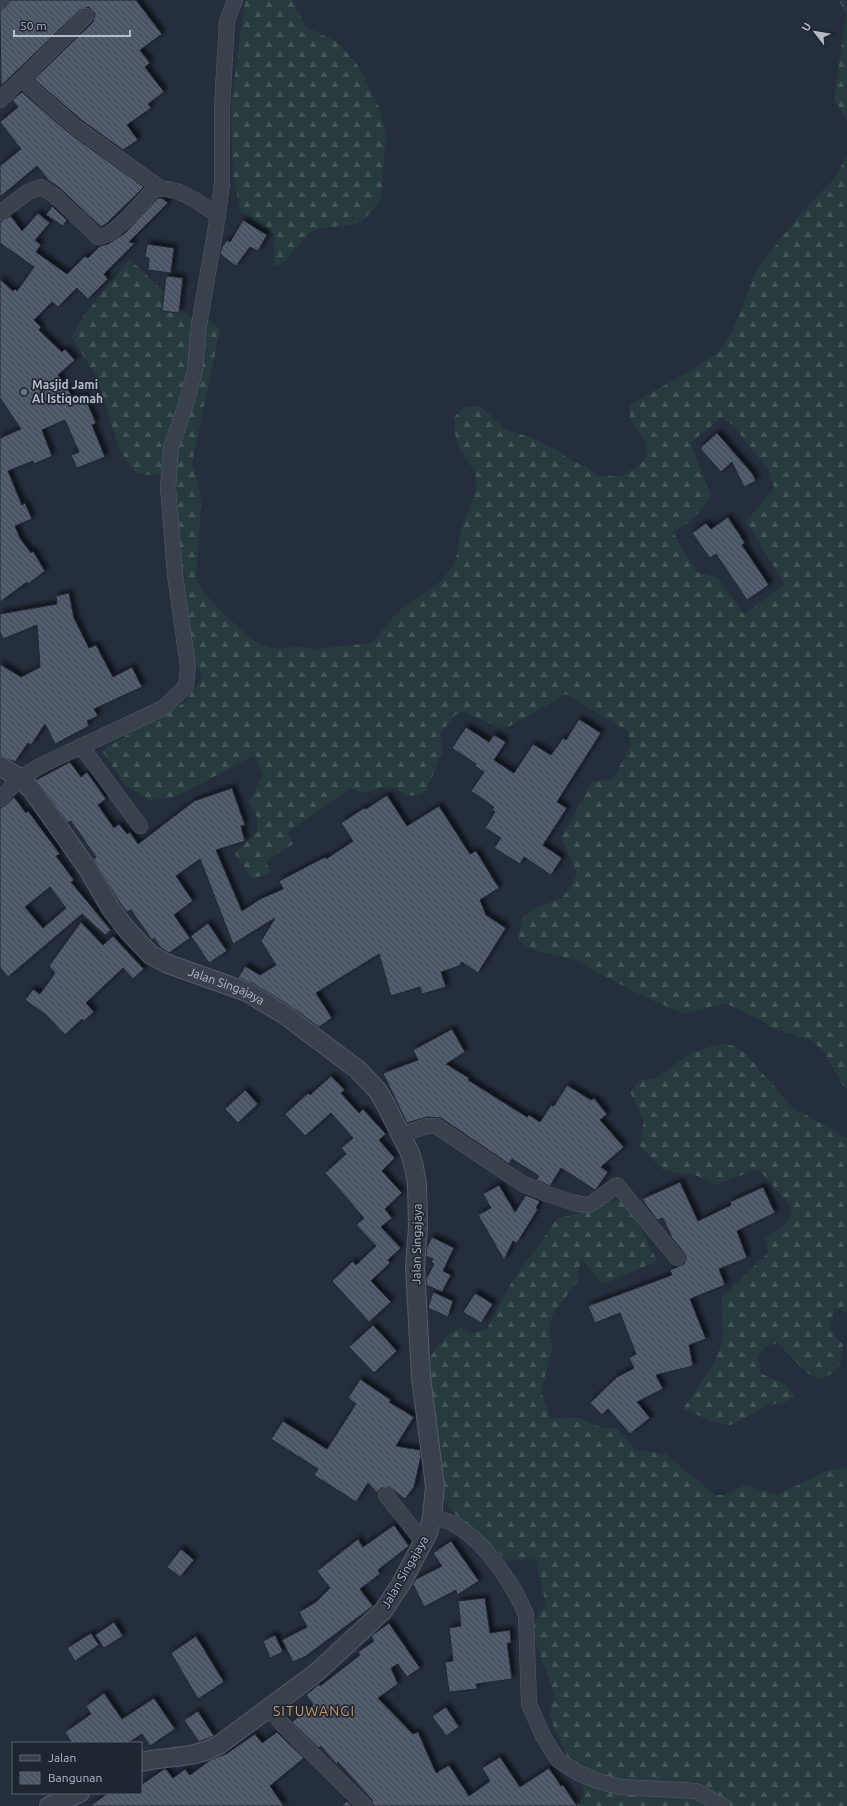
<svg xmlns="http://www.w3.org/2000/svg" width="847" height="1806" viewBox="0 0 847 1806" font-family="Ubuntu,sans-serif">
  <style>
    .forest { fill: url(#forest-firs); fill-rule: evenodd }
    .building { fill: url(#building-back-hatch); stroke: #202834; fill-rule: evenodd; filter: url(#shadow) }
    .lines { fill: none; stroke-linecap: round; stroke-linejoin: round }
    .minor-casing { stroke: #545c68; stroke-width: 16 }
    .tertiary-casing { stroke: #545c68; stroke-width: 20 }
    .minor { stroke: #39414d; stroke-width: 15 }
    .tertiary { stroke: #39414d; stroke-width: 18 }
    .worship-dot { fill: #6b7280; stroke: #1e2632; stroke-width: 1.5 }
    .labels { text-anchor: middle; stroke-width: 3.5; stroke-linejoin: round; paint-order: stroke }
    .poi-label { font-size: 12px; font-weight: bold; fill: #b4bcc8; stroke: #1e2632; text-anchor: start }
    .street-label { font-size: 12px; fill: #b4bcc8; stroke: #1e2632 }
    .quarter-label { font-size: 14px; letter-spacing: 1px; fill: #d19767; stroke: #1e2632 }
  </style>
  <defs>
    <pattern id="forest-firs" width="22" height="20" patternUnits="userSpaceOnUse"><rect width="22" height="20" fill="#273b3e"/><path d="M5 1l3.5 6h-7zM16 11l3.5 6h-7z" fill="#445558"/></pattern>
    <pattern id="building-back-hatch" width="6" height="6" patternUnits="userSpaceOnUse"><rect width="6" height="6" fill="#4b5566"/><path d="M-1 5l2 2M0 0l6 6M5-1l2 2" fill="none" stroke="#636c7a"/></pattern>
    <filter id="shadow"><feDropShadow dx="3.5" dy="-3.5" stdDeviation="2" flood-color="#0009"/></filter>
  </defs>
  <rect width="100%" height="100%" fill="#252e3d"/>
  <g class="forest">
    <path d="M245,0h47l14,27 31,15 20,22 22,43 7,29 -5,62 -8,11 -10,11 -12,5 -30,3 -12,5 -24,28 -12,6 2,-32 -34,-23 -8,-37 -2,-69z"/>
    <path d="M839,0h8v120l-13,-20 12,-86z"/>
    <path d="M847,156v933l-4,-3 -20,-36 -11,-9 -43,-14 -5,-5 -39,-19 -41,11 -44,-19 -65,-35 -45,-11 -12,-9 4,-22 12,-9 28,-11 9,-12 6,-13 -16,-35 31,-56 21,-3 18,-35 -3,-13 -62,-37 -56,32 -10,2 -36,-17 -9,4 -14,17 1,21 -16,38 -6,4 -14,1c-23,-19 -22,-4 -44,-4 -4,0 -9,-3 -12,-4l-63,45 6,11 -27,17 4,12 -18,6 -17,-25 22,-23v-14l-8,-16 14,-25 -8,-21 -80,42 -26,3 -24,-15 -23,-34 37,-24 45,-24 18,-25 -14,-36 -16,-159 -14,-9 -10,1 -12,-2 -16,-22 -23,-73 -25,-41 13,-23 45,-55 59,58 20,3 11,10 -28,133 8,28 1,16 -5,70 6,13 19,22 36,31 13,5 30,-1 15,2 58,-6 18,-24 11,-11 39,-27 10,-12 7,-17 2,-18 17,-47 -2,-15 -16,-24 -4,-15 -1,-16 11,-10 15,-1 27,24 26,8 25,13 12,9 16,7 12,9h23l15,-8 11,-11 -1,-15 -16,-23v-14l63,-36 26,-17 15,-25 23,-58 44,-56 32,-33zM722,417l11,8 35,44 6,19 -28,33 39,64 -41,29 -26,-36 -21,-6 -24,-40c17,-9 28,-20 38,-36l-21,-53z"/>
    <path d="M721,1044l14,2 11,8 46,53 55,31v175l-12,-5 -6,20 14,17c-2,21 -3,27 -24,34l-12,-6 -30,-30 -13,4 -6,12 2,14 26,12 9,12 -13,6 -14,2 -37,20 -14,-2 -34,-14 30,-44 10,-24 -1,-44 46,-44 -2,-15c12,-8 27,-16 25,-32l-33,-37 -42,16 -18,-9 -35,-6 -23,-24 4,-26 -14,-28 10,-12 14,-1 39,-27z"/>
    <path d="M620,1200l15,17 22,44 -49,21h-7l-18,-21 -4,6 -1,14 -25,33 -4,14 3,22 -11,41 9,27h30l22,10h15l19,22 30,4 49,41h8l22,-10 32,10 52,-25 18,-3v339h-270l7,-12 -1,-7 -28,-56 -5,-16 4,-21 -22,-62 6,-18 8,-9 -10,-46 -28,2 -52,-46 -14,-18 -4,-57 -13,-72c6,-15 20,-34 35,-40l13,5 14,-4 25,-47 45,-63 36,-10 10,-8z"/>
  </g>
  <g class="building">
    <path d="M10,0h126l26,34 -22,16 10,13 -5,4 19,25 -16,12 3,4 -24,17 11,15 -15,10 -43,-31 -46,-40 59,-57 2,-8 -6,-7 -9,3 -79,76 -1,-76 6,-3z"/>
    <path d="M22,92l47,41 75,54 -38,37 -5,3 -41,-39 -11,-7 -12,-15 -37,31v-31l21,-17 -21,-27 18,-15 -6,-7z"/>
    <path d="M158,198h4l6,5 -39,39 6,1 -31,31 4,5 -20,20 -11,-11 -19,19 -6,-5 -18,18 7,7 -2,3 23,22 3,-3 10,11 -17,15 16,24 10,-4 12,28 -4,2 13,32 -28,11 -6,-13 8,-3 -14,-32 -23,10 10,26 -18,8 -1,-3 -25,10 14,34 3,-2 7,16 -17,7 5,12 11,15 2,-2 12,20 -17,13 -1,-2 -27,20v-164l21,-9 -21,-31v-119l13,12 2,-2 2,2 17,-24 -34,-24v-21l11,-6 11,15 16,-18 12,10 -15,17 6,5 -5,7 31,22 18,-18 3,2 12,-12 8,-2 17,-11z"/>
    <path d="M52,206l15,14 -4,6 -17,-11z"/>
    <path d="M243,220l24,15 -9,16 -8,-4 -14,19 -16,-12 2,-7 5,-7 3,2z"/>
    <path d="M147,244l27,4 -3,25 -23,-3 1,-12 -4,-1z"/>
    <path d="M166,276l17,2 -4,35 -17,-2z"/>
    <path d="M717,433l35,40 4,8 -12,6 -12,-25 -11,10 -21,-24z"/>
    <path d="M728,517l17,26 -3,2 27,40 -22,15 -31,-46 -6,4 -18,-25 14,-10 5,6z"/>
    <path d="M69,593l5,25 15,30 7,-3 17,32 19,-10 10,20 -48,22 4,7 -11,5 2,5 -34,18 -10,-20 -14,21 -3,-2 -13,19 -15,-6v-92l21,13 19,-10 -3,-42 -34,14 -3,-7v-18l57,-10 -1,-8z"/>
    <path d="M579,719l22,14 -44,69 10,6 -24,37 19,13 -11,17 -27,-18 -4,7 -26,-16 7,-10 -16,-10 10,-16 -3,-2 2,-3 -23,-16 13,-19 -9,-6 1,-2 -24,-16 14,-21 23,15 5,-7 12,7 -12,18 20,13 19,-29 18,11 12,-17 3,2z"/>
    <path d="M70,762l11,15 6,-5 19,27 -8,6 16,23 5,-4 8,10 3,-2 8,12 56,-43 38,-13 13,37 -4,1 4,15 -29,9 26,61 18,-12 23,-10 -4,-8 46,-24 1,2 27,-18 -12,-18 23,-15 2,1 21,-14 20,31 32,-20 31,48 6,-3 23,37 -19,12 6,15 20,13 -28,45 -16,-11 -3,4 -18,6 5,15 -24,7 -2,-7 -29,9 -12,-42 -63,39 16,25 -13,9 -29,-21 -38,-23 -14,-5 7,-12 15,9 16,-10 -15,-24 14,-23 -42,26 -33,-85 -24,17 17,25 -19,14 16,23 -21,15 -8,-5 -7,-10 -2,2 -21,-30 -4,2 -7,-9 -27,-44 3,-2 -25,-36 -3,2 -32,-43z"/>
    <path d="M14,797l12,16 2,-2 32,43 -4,2 18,24 -3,2 40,48 -6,5 -23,-21 -74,63 -8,-10v-159l6,-3zM50,887l16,21 -23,20 -18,-21z"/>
    <path d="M81,922l22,23 10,-9 31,33 -11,10 -10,-11 -37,35 8,9 -10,9 -2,-2 -17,16 -20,-21 -20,-14 8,-11 7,5 15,-21 -6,-7z"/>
    <path d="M208,923l19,28 -18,12 -18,-27z"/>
    <path d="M452,1029l13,23 -19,12 23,14 -1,2 59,37 2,-2 11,7 11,-17 3,1 13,-21 24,15 3,-2 13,16 -7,6 24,27 -23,20 7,5 -11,16 -2,2 -34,-22 -11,18 -14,-6 3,-4 -27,-17 -3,5 -68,-46 -14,-1 -20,6 -24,-50 35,-13 -5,-10z"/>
    <path d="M331,1076l14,14 -4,3 18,20 4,-4 23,25 -7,6 16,18 -13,13 20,22 -17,16 7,9 -11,9 20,21 -13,12 2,3 -19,18 20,21 -22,20 -37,-41 21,-20 3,4 20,-19 -20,-21 8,-7 -39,-45 21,-19 -5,-6 12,-10 -22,-25 -26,23 -20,-22 23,-21 2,2z"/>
    <path d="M245,1090l13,14 -20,19 -13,-14z"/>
    <path d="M680,1182l18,39 33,-16 -1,-3 33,-15 12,26 -38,18 10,27 -28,11 6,16 -35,14 16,40 -17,6 4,21 -37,9 7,14 -26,13 13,16 -20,16 -22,-25 -6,6 -12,-12 27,-26 17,-9 -5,-10 7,-4 -16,-41 -25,10 -7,-17 84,-31 -2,-5 14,-6 2,-7 -2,-4 -12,-15 -9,-20 -6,2 -15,-21z"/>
    <path d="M499,1185l16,27 11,-17 14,6 -4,7 2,1 -21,34 -4,-2 -9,19 -26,-45 13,-7 -8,-14z"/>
    <path d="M432,1237l22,11 -11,23 8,4 -9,17 -16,-7v-6l8,-15 -3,-2 2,-3 -7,-3 1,-9z"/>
    <path d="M433,1292l20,9 -5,16 -20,-9z"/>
    <path d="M475,1293l18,11 -12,19 -18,-11z"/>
    <path d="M373,1325l24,26 -23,22 -25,-26z"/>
    <path d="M360,1379l31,21 -2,2 25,15 -18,29 24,4 1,6 -7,31 -9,12 -16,-12 -8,1 -4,5 -9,-10 -12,19 -42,-27 4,-6 -47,-30 12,-18 44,28 29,-45 -8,-6z"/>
    <path d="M394,1525l15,21 -31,24 2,4 -20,15 13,17 -67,50 -13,6 -11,-22 25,-13 -8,-15 17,-10 14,-14 -13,-17 41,-32 5,8z"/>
    <path d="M451,1541l28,40 -22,14 -1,-5 -32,17 -11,-23 3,-5 26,-13 -9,-13z"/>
    <path d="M181,1549l13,11 -14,17 -13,-10z"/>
    <path d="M485,1598l5,35 20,-3 1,13h-4l5,36 -36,5 1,5 -28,3 -4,-30 8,-1 -4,-33 12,-2 -3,-25z"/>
    <path d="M114,1622l9,14 -19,12 -9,-13z"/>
    <path d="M389,1623l31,45 -13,9 -9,-13 -7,4 7,16 -20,14 35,36 5,-2 18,41 13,-8 20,31 21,-15 -8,-13 18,-11 20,30 29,-19 12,18 2,-1 14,21h-203l-2,-6 -34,-38 -2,2 -15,-18 -2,2 -27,-26 21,-18 -7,-9 13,-11 1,2 40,-31 -2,-3 16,-11 -3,-5z"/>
    <path d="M91,1633l8,12 -24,16 -8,-13z"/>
    <path d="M275,1635l8,17 -13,6 -7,-17z"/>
    <path d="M196,1636l28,46 -26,17 -27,-46z"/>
    <path d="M104,1693l18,26 32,-21 21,31 -25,17 -8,-12 -14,9h-56l-7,-11 26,-18 -5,-8z"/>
    <path d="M446,1707l13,20 -13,9 -14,-20z"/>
    <path d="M198,1711l16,25 -15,6 -15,-22z"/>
    <path d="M277,1732l27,26 -34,28 14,20h-194l18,-13h33v-8l23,-16h2l7,9 12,-9 5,6 20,-15 16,-6 29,-20 7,9z"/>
    <path d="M347,1801l5,5h-11z"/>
  </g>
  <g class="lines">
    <defs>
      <g id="minor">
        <path d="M0,1l1,-1"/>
        <path d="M22,80l52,46 86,62"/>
        <path d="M0,100l86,-84"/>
        <path d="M0,213l28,-21 13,-5 13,8 44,42c14,2 46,-37 56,-48 25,-3 44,13 64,26"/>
        <path d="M81,746l59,80"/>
        <path d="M0,799l20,-21 22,-13 121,-57 23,-22 2,-19 -13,-92 -4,-51 -3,-36 3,-40 14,-41 10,-37 4,-45 19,-110 4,-32v-76l5,-86 8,-21"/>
        <path d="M400,1135l27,-9h9l87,58 24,10 28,9 12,2 4,-1 26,-19 60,73"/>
        <path d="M386,1495l37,47"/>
        <path d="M432,1517c7,2 14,3 20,6 32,17 61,60 74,92l3,89 14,32 15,24 20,13 20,8 22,6 76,4 27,15"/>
        <path d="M269,1708l14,17 82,81"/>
      </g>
      <g id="tertiary">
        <path id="s1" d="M0,766l20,12 12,12 58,82 21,37 17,22 23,24 17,9 79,28 38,23 72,54 21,22 8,14 24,48 4,14 3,17 1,43 -3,40 6,110 14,109 -3,31 -4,16 -27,51 -18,27 -67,62 -97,72c-29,15 -48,10 -78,17"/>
        <path d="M49,1806l31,-13"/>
      </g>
    </defs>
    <use href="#minor" class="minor-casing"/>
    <use href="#tertiary" class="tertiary-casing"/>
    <use href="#minor" class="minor"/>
    <use href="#tertiary" class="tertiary"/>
  </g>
  <circle class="worship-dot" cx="24" cy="392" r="4"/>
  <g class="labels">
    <g class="poi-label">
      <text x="32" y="389">Masjid Jami<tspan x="32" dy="14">Al Istiqomah</tspan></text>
    </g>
    <g class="street-label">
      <text dy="4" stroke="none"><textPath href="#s1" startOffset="326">Jalan Singajaya</textPath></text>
      <text transform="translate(417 1244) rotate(-89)" y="4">Jalan Singajaya</text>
      <text transform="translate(405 1572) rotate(-60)" y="4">Jalan Singajaya</text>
    </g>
    <g class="quarter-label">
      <text x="314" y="1716">SITUWANGI</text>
    </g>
  </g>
  <rect x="12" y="1742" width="130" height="52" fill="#1e2632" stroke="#5a626e"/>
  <rect x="20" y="1755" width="20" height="6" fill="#39414d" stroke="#5a626e"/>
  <text x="48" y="1762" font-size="12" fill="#b4bcc8">Jalan</text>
  <rect x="20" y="1772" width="20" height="12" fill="url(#building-back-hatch)" stroke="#5a626e"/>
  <text x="48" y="1782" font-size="12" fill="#b4bcc8">Bangunan</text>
  <g transform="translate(815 32) rotate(301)" stroke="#1e2632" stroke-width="3" paint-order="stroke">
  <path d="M0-3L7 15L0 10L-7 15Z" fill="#b4bcc8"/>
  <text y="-6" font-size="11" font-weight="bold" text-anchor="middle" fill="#b4bcc8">U</text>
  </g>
  <path d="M14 30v6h116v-6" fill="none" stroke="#b4bcc8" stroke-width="2"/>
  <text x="20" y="30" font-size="12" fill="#b4bcc8" stroke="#1e2632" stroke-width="3" paint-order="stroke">50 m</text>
</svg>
